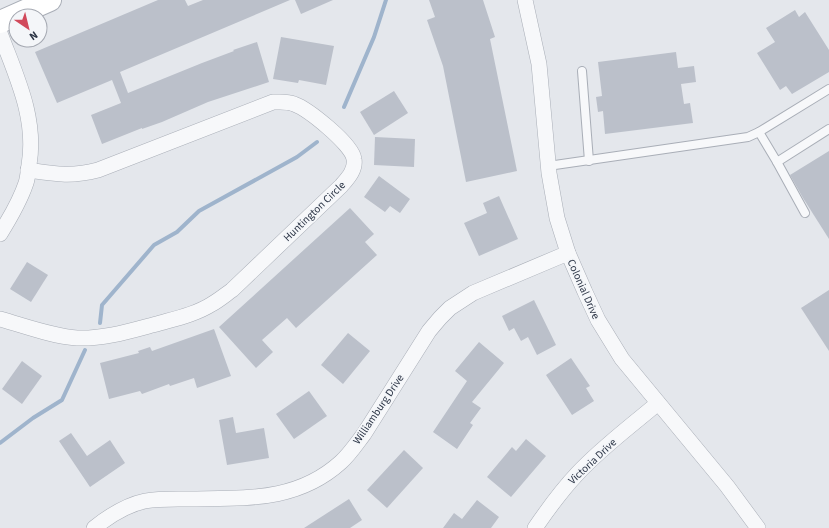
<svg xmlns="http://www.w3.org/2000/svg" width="829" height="528" viewBox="0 0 829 528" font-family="'Source Sans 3',sans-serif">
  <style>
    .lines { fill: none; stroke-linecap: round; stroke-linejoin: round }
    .stream { stroke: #9fb4cc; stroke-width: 4 }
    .building { fill: #bbc0ca }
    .service-casing { stroke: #a9aeb7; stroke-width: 10 }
    .minor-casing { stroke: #a9aeb7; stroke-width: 16 }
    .secondary-casing { stroke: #a9aeb7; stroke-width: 24 }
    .service { stroke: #f7f8fa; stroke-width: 8 }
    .minor { stroke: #f7f8fa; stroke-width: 15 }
    .secondary { stroke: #fff; stroke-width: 22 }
    .labels { text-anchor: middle; stroke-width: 3.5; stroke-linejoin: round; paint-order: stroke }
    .street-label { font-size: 11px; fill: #2b3445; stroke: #f4f6f9 }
  </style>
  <rect width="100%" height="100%" fill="#e4e7ec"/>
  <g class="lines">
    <g class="stream">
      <path d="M344,107l30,-70 12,-37"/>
      <path d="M100,323l2,-18 52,-60 23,-13 22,-21 98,-54 20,-15"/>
      <path d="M0,443l33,-25 29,-18 23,-50"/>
    </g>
  </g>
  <g class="building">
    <path d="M158,0h27l3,6 15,-6h87l-170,72 8,21 74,-30 32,-12 -1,-1 24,-8 12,40 -61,20 -46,20 -20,7v-1l-40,16 -11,-29 30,-12 -9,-23 -55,23 -22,-51z"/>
    <path d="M295,0h38l-32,14z"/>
    <path d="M429,0h54l12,37 -5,2 27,132 -51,11 -23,-116 -16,-46 8,-3z"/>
    <path d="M795,10l4,7 6,-5 24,38v22l-37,22 -6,-8 -6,4 -23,-37 18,-11 -9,-14z"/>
    <path d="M281,37l53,9 -8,39 -27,-5 -1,3 -25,-4z"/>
    <path d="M676,52l2,16 16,-2 2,16 -15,2 3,20 6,-1 3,20 -88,11 -2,-23 -5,1 -2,-15 6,-1 -4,-34z"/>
    <path d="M394,91l14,22 -34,22 -14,-23z"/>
    <path d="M375,137l40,2 -1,28 -40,-2z"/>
    <path d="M829,151v88l-26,-41 -13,-23z"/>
    <path d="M379,176l31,23 -10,14 -10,-7 -5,6 -21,-15z"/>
    <path d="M499,196l19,43 -39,17 -15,-33 23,-10 -4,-10z"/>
    <path d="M350,208l24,26 -9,8 12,13 -81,73 -9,-10 -25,22 11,12 -17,16 -37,-41z"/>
    <path d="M27,262l21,13 -17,27 -21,-13z"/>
    <path d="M829,290v61l-28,-43z"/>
    <path d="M534,300l22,45 -19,10 -9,-18 -7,4 -7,-13 -5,3 -7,-15z"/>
    <path d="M214,329l17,47 -34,12 -3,-10 -24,8 -1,-2 -27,10 -2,-3 -31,8 -9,-36 39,-10 -1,-2 12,-4 2,4z"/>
    <path d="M348,333l22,18 -27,33 -22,-19z"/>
    <path d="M479,342l25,21 -32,39 9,6 -11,15 3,2 -16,24 -24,-17 34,-51 -12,-10z"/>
    <path d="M571,358l19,28 -4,2 8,13 -22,14 -26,-40z"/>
    <path d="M22,361l20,15 -20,28 -20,-15z"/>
    <path d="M309,391l18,25 -33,23 -18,-25z"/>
    <path d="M233,417l3,16 28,-5 5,30 -42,7 -8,-45z"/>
    <path d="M71,433l16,23 23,-16 15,23 -35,24 -31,-46z"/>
    <path d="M526,439l20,17 -35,41 -24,-20 25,-30 4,4z"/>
    <path d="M404,450l19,18 -36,40 -20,-18z"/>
    <path d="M349,499l13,21 -12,8h-46z"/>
    <path d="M477,500l22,17 -8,11h-48l11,-15 8,6z"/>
  </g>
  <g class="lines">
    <defs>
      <g id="service">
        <path d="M582,71l7,90"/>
        <path d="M759,132l18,30 52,-33"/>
        <path d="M777,162l28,51"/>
        <path d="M548,166l200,-29 11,-5 70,-43"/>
      </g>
      <g id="minor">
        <path d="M525,0l14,64 10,109 8,45 11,35 17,39 13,28 24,39 105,127 31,42"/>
        <path d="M0,33c16,43 37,85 29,132 -1,6 -1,12 -3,18 -6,18 -16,35 -26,51"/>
        <path d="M0,319c25,7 51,17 77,19 29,1 56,-8 83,-15 18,-5 36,-9 52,-19 7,-4 13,-9 20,-14l109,-104c6,-7 15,-16 13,-27 -2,-15 -46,-50 -60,-55 -7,-3 -14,-2 -21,-2l-175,68c-27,7 -43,4 -70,0"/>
        <path d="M94,528c15,-12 32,-23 51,-27 16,-3 33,-2 49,-2 54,-1 104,2 147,-37 9,-8 16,-19 23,-28l65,-103 11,-13 10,-10 23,-15 95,-40"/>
        <path d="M535,528c13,-19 26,-37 42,-54 24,-26 54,-48 81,-71"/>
      </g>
      <path id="secondary" d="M0,22l50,-22"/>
    </defs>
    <use href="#service" class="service-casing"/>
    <use href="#minor" class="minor-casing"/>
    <use href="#secondary" class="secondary-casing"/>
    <use href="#service" class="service"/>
    <use href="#minor" class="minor"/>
    <use href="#secondary" class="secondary"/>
  </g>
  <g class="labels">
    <g class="street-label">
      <text transform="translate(314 211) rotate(-44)" y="4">Huntington Circle</text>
      <text transform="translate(584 289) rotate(66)" y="4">Colonial Drive</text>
      <text transform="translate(378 409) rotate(-56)" y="4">Williamburg Drive</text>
      <text transform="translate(592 461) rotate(-43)" y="4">Victoria Drive</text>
    </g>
  </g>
  <g transform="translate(28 28) rotate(145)"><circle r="19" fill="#f4f6f9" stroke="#a4a8b1"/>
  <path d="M0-3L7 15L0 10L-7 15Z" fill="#d1495b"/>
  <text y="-6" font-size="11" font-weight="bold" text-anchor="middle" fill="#2b3445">N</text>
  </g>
</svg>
